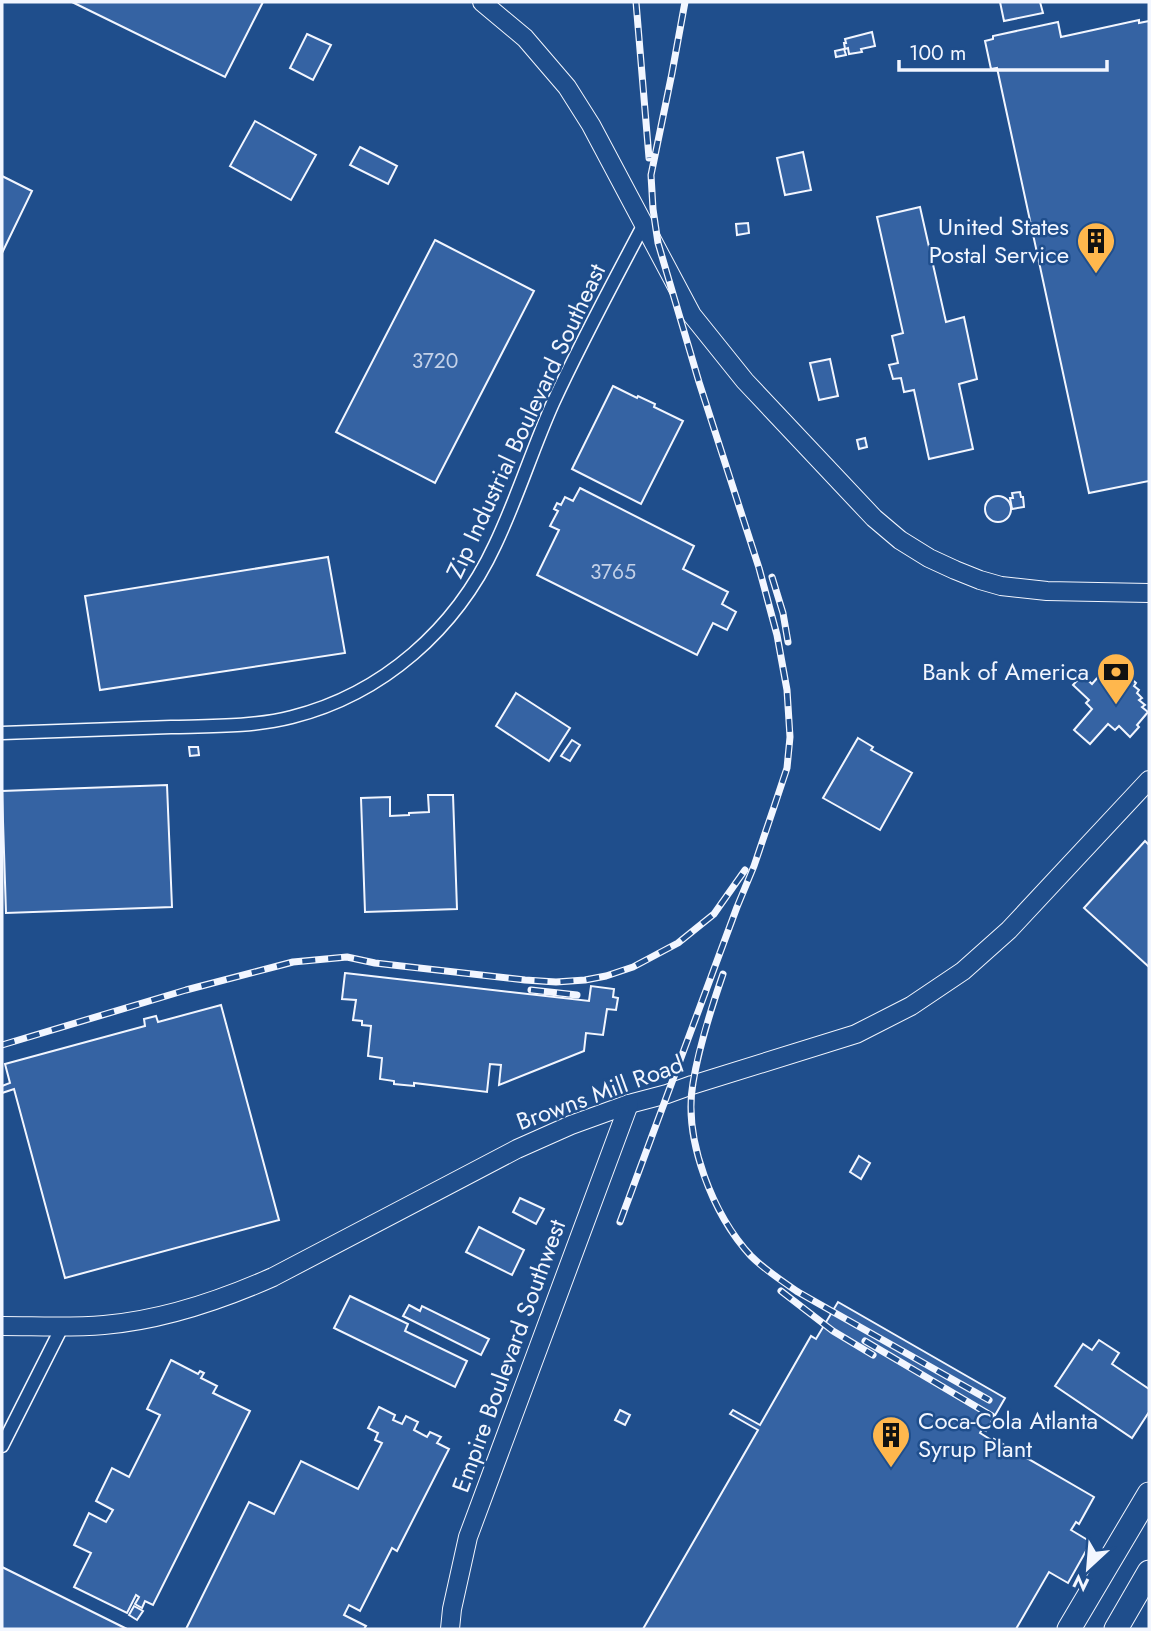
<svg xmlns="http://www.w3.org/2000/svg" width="1151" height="1631" viewBox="0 0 1151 1631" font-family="Jost,sans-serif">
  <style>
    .building { fill: #3563a3; stroke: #f2f6ff; stroke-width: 2 }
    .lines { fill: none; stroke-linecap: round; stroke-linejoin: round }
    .street-casing { stroke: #f2f6ff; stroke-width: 15 }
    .secondary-casing { stroke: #f2f6ff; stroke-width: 20 }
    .highway-casing { stroke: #f2f6ff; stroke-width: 25 }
    .street { stroke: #1f4e8c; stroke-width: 12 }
    .secondary { stroke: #1f4e8c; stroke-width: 18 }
    .highway { stroke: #1f4e8c; stroke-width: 23 }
    .rail-casing { stroke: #f2f6ff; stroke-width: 7 }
    .rail { stroke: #1f4e8c; stroke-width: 4.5; stroke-dasharray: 13; stroke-linecap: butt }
    .labels { text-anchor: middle; stroke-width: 5; stroke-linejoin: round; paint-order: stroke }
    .number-label { font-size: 21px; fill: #c3d1e8 }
    .poi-label { font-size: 24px; fill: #f2f6ff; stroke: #1f4e8c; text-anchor: end }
    .street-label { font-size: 24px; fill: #f2f6ff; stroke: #1f4e8c }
  </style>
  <rect width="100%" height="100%" fill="#1f4e8c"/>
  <g class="building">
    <path d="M72,2h191l-38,75z"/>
    <path d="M1000,2h40l3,11 -39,8z"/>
    <path d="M1139,20v3l10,-2v460l-60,12 -92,-425 -6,1 -6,-28 8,-2v-3l65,-14 3,15z"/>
    <path d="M872,32l3,14 -14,3 1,3 -13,2 -1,-6 -3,1 -1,-6h2l-1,-4z"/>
    <path d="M307,34l24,11 -18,35 -23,-12z"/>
    <path d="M844,49l2,6 -10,2 -1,-6z"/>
    <path d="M255,121l61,34 -25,45 -61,-34z"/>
    <path d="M360,147l37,19 -9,18 -38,-19z"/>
    <path d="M803,152l8,38 -26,5 -8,-37z"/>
    <path d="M2,176l30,15 -30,62z"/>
    <path d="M920,207l26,115 18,-5 13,62 -18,5 14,65 -44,10 -15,-69 -10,2 -3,-14 -8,1 -4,-14 9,-2 -6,-27 11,-3 -26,-116z"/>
    <path d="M748,223l1,10 -12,2 -1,-11z"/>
    <path d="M435,240l99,51 -99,192 -99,-51z"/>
    <path d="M830,359l8,37 -19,4 -9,-37z"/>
    <path d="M613,386l24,12 1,-2 17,8 -1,3 29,14 -42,83 -69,-35z"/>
    <path d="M865,438l2,9 -8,2 -2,-9z"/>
    <path d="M580,488l114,58 -11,23 45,23 -6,12 14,8 -9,18 -14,-7 -16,32 -160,-80 22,-45 -9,-4 8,-15 -4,-2 3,-6 4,2 4,-8 8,4z"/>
    <path d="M1020,492l1,5h2l1,10 -12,2 -2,-11h3l-1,-5z"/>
    <circle cx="998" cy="509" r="13"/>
    <path d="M328,557l17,96 -245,37 -15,-94z"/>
    <path d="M1119,668l17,15 -2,3 5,4 -2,3 5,5 -3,2 6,5 -3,2 6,5 -11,13 2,2 -9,10 -11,-11 -4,4 -7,-6 -18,20 -16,-14 18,-21 -6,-6 3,-3 -16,-15 9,-10 10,9 13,-15 7,6z"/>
    <path d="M516,693l54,35 -21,33 -53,-35z"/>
    <path d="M858,738l15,9 -2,3 41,23 -32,57 -57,-32z"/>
    <path d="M572,740l8,5 -10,16 -9,-5z"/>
    <path d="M189,747h9l1,8 -9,1z"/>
    <path d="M167,785l5,122 -166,6 -4,-122z"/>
    <path d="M428,795h25l4,114 -92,3 -4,-114 29,-1v19l19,-1v-2l20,-1z"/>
    <path d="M1145,841l4,4v122l-65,-59z"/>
    <path d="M345,973l244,28 2,-15 23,3 -1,8 5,1 -2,12 -9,-1 -4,26 -17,-2 -2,18 -85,34 2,-20 -11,-1 -3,28 -73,-9v3l-20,-2v-3l-14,-2 2,-21 -14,-2 3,-30 -9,-1v-4l-9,-1 3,-20 -14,-1z"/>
    <path d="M221,1005l58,215 -214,58 -51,-189 -12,4v-7l8,-3 -5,-19 140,-38 -1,-7 12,-3 2,6z"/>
    <path d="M859,1156l11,7 -9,16 -11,-7z"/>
    <path d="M520,1198l24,11 -8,15 -23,-12z"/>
    <path d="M479,1227l45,23 -12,25 -46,-23z"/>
    <path d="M350,1296l58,28 -3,7 62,30 -12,26 -121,-59z"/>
    <path d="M838,1302l167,96 -19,33 -4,-2 -2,4 13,8 1,-2 100,58 -15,27 -3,-2 -5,8 20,12 -23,41 -19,-11 -33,57h-373l115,-199 -28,-16 3,-4 27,15 51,-89 5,3z"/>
    <path d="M409,1305l11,6 2,-5 67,33 -8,16 -78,-39z"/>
    <path d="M1099,1340l20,13 -7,11 37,25v23l-17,26 -77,-52 28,-42 9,6z"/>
    <path d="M171,1360l27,14 2,-3 4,2 -3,5 16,8 -4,7 37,18 -97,194 -8,-4 -3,7 -7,-4 4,-7 -3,-2 -9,18 -53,-26 17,-34 -17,-8 15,-32 17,9 7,-12 -17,-9 16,-33 17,9 31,-62 -13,-6z"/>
    <path d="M379,1407l16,8 -2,5 9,4 4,-8 12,6 -4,8 13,7 3,-5 11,5 -4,6 12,6 -52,102 -5,-3 -32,63 -11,-6 -5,10 22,11 -2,3h-178l63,-127 25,12 27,-53 57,28 24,-46 -7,-3 3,-7 -10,-5z"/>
    <path d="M620,1410l10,5 -5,10 -10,-5z"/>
    <path d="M2,1567l125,62h-125z"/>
    <path d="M134,1606l9,5 -6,9 -8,-5z"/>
  </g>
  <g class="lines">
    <defs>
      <g id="street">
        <path d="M2,733c56,-2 113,-4 169,-6 40,-1 82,0 121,-10 91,-23 164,-88 203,-172 22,-46 37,-95 58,-142 28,-61 60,-120 91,-179"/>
        <path d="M2,1446l60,-119"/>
      </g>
      <g id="secondary">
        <path d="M482,2l43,36 42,49 24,38 101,190 53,66 129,137 26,22 29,18 26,12 25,10 21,6 46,5 102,2"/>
        <path d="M2,1326c34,0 68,2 102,-1 59,-5 115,-24 169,-48l244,-128 54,-24 58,-21 38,-10 25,-9 164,-51 55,-28 52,-35 46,-41 140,-150"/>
        <path d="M450,1629l2,-20 16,-72 161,-433"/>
      </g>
      <g id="highway">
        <path d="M1069,1629l80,-135"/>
        <path d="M1116,1629l33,-57"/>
      </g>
    </defs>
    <use href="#street" class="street-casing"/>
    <use href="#secondary" class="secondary-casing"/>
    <use href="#highway" class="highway-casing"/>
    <use href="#street" class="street"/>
    <use href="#secondary" class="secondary"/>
    <use href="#highway" class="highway"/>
    <defs>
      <g id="rail">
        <path d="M636,2l13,156"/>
        <path d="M772,577l11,36 5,29"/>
        <path d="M723,974c-12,35 -24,72 -30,109 -10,56 20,132 58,173 14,14 31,25 47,36l191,108"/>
        <path d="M531,990l46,5"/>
        <path d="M2,1045l184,-55 107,-28 54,-5 28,6 150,17 31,2 29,-2 21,-4 27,-9 45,-24 36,-29 31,-44"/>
        <path d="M620,1222l117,-315 17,-41 20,-59 13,-39 3,-31 -3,-47 -10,-55 -18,-67 -60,-186 -41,-139 -5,-34 -2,-34 21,-102 13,-71"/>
        <path d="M781,1291l52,40 40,24"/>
        <path d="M865,1341l127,75"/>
      </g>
    </defs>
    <use href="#rail" class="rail-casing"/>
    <use href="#rail" class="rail"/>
  </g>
  <defs>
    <symbol id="building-pin" viewBox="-11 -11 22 30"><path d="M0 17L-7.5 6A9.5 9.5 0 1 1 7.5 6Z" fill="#ffb74d" stroke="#1f4e8c"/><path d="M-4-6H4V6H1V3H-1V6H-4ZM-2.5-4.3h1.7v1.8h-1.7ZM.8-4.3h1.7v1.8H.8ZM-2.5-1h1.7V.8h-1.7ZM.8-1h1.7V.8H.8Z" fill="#111"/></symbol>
    <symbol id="bank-pin" viewBox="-11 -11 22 30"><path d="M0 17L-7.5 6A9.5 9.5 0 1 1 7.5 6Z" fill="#ffb74d" stroke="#1f4e8c"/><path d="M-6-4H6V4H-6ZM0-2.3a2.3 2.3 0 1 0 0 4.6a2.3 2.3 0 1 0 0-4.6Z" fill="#111"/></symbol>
  </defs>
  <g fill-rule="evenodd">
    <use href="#building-pin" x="1074" y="219" width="44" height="60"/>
    <use href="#bank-pin" x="1094" y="650" width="44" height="60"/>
    <use href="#building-pin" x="869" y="1413" width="44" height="60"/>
  </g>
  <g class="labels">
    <g class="number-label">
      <text x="435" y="368">3720</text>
      <text x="613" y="579">3765</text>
    </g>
    <g class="poi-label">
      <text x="1069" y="235">United States<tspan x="1069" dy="28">Postal Service</tspan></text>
      <text x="1089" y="680">Bank of America</text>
      <text x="918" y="1429" text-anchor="start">Coca-Cola Atlanta<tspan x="918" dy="28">Syrup Plant</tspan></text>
    </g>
    <g class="street-label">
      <text transform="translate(526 421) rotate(-65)" y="8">Zip Industrial Boulevard Southeast</text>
      <text transform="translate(600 1093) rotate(-20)" y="8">Browns Mill Road</text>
      <text transform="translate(509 1356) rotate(-70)" y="8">Empire Boulevard Southwest</text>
    </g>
  </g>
  <rect width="1151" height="1631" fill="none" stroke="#f2f6ff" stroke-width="7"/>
  <g transform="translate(1088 1568) rotate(206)" stroke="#1f4e8c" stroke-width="5" paint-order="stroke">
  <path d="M0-5L12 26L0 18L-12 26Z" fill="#f2f6ff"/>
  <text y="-10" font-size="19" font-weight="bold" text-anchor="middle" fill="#f2f6ff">N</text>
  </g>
  <path d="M899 60v10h208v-10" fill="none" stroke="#f2f6ff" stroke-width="3.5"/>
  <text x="909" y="60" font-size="21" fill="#f2f6ff" stroke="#1f4e8c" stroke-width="5" paint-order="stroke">100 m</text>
</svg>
